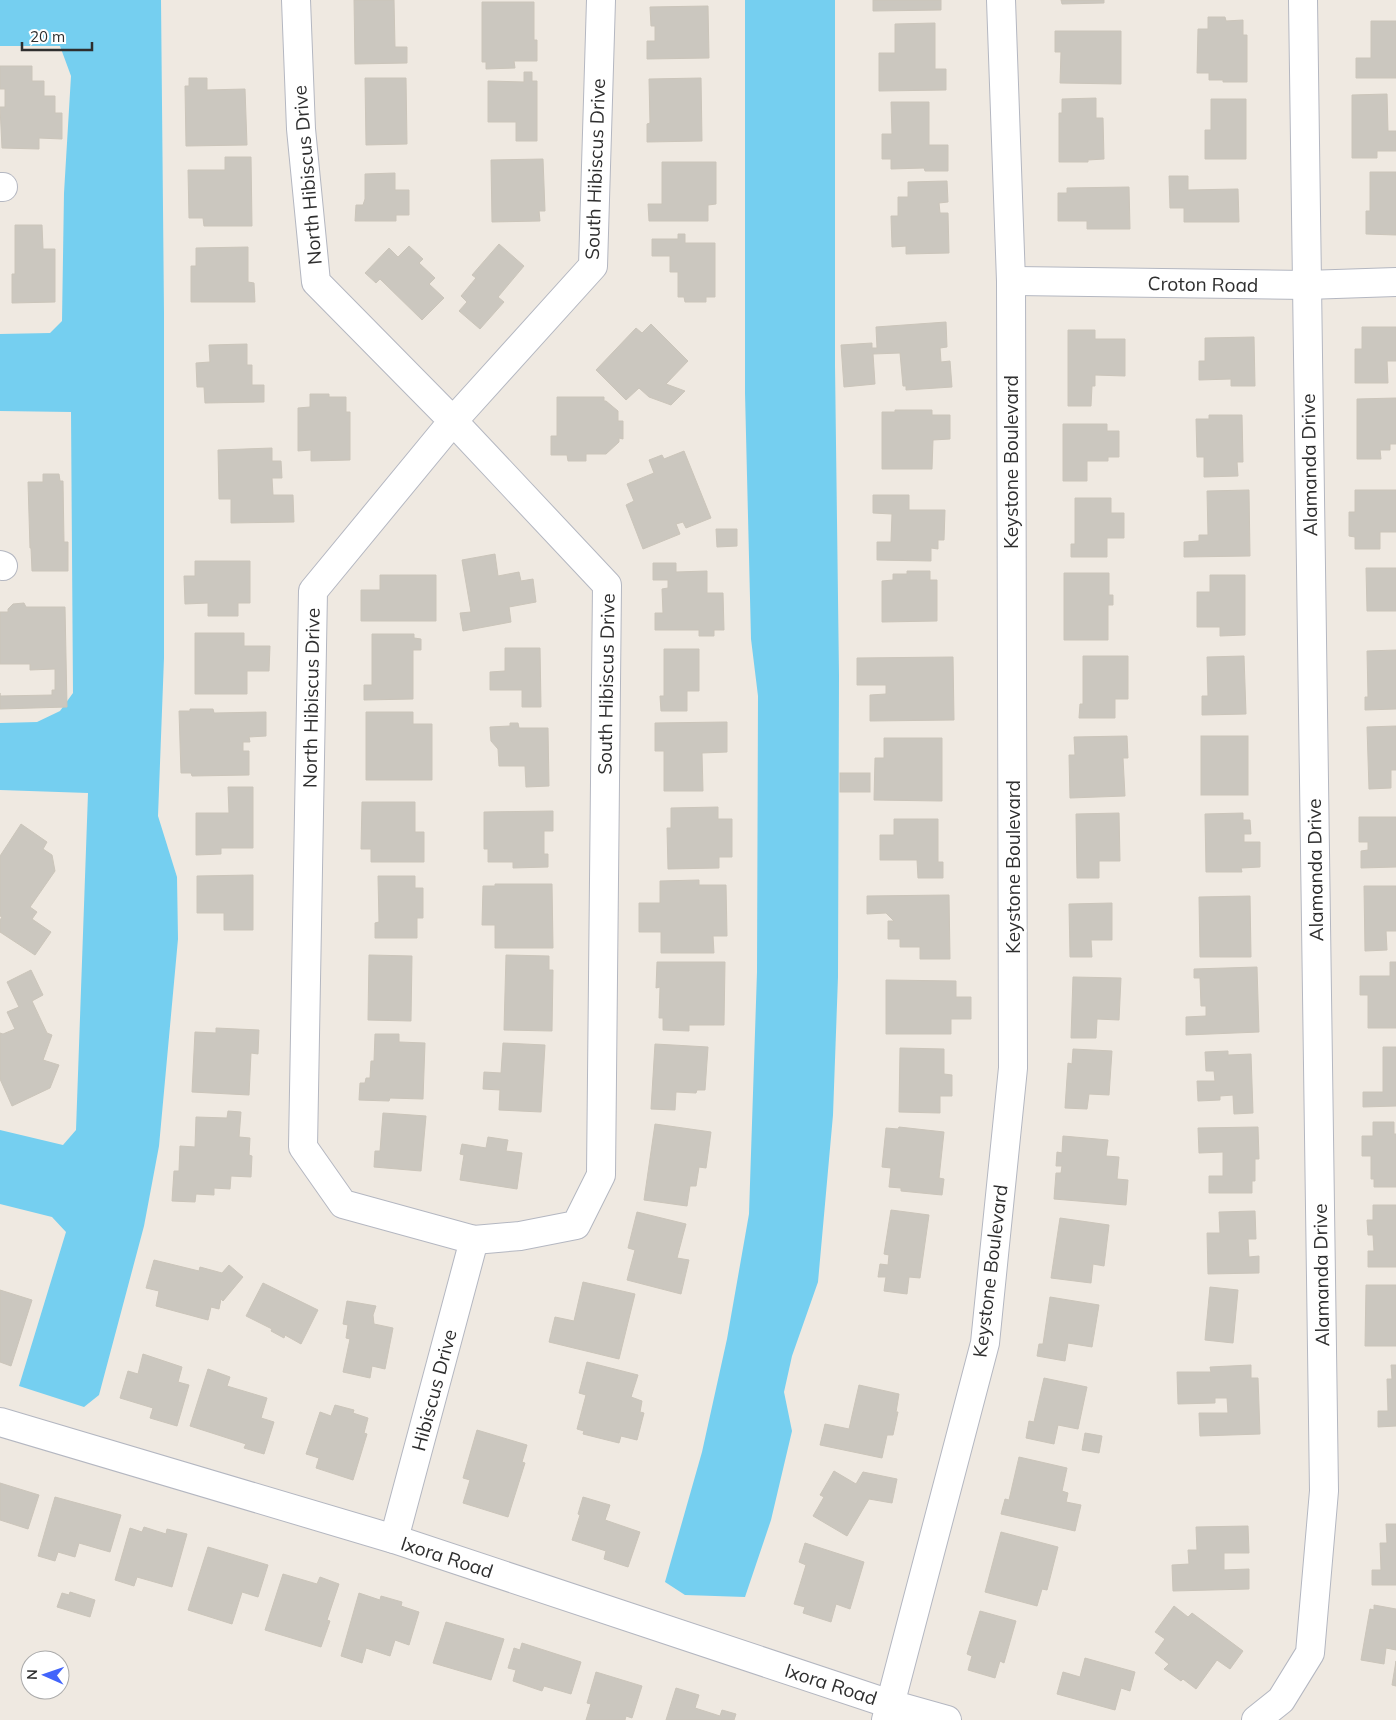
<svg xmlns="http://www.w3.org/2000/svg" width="1396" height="1720" viewBox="0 0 1396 1720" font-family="Mulish,sans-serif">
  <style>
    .water { fill: #75cff0 }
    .building { fill: #cbc7bf; stroke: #cbc5ba }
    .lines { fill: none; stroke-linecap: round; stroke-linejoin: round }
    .minor-casing { stroke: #b4b7c1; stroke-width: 30 }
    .minor { stroke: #fff; stroke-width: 28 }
    .labels { text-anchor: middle; stroke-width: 5; stroke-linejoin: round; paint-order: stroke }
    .street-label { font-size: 19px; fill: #2e2e2e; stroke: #fff }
  </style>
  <rect width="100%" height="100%" fill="#efe9e1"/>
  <g class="water">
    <path d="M0,0h161l3,313v345l-6,158 19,61 1,62 -19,207 -15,80 -45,169 -15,12 -65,-21 47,-154 -14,-15 -52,-13v-74l63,15 13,-15 12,-337 -88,-3v-67l37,-1 23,-11 13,-18 -2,-281 -71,-1v-77l50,-1 12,-12 2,-128 7,-117 -11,-30h-60z"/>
    <path d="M745,0h90v366l4,309 -1,302 -5,138 -15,167 -26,74 -8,36 8,39 -21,89 -26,77 -60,-2 -20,-13 37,-130 25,-113 22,-125 8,-242 1,-276 -7,-57 -6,-246z"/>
  </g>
  <g class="building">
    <path d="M354,0h40l1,47h12v16l-52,1z"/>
    <path d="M873,0h68v10l-68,1z"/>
    <path d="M1061,0h43v3l-42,1z"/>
    <path d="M482,2h52v38h3v21h-23l1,7 -29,1v-7h-4z"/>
    <path d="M708,6l1,52 -62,1v-18h8v-15h-4l-1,-19z"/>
    <path d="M1208,17h17l1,4 17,-1v15h4v47h-24v-2h-14v-7h-12l1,-44h10z"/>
    <path d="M1371,21h25v57h-40v-20h15z"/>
    <path d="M935,23v46h11v21l-67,1v-38h16v-29z"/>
    <path d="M1055,31h66v53l-61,-1 1,-31h-6z"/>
    <path d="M0,66h32v15h12v15h11v17h7v26l-23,-1v11l-37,-1 -2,-41h5v-18h-5z"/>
    <path d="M524,72h8v9h5v60h-21v-19h-28v-41l36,1z"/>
    <path d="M189,78h18v12l38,-1 2,56 -61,1 -1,-60h4z"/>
    <path d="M365,78h41l1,66 -41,1z"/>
    <path d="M701,78l1,63 -55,1v-18l3,-1 -1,-44z"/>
    <path d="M1387,94l1,37h8v20h-19v7h-25v-63z"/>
    <path d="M1096,98v20h7l1,41 -16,1v2h-29v-49h3v-14z"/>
    <path d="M1211,99h35v60h-41v-29h6z"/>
    <path d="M891,102h38v43h19v26h-23l-1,-3 -33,1v-10h-9v-25h10z"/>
    <path d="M225,157h26l1,69h-48l-1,-8h-14l-1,-48h37z"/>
    <path d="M543,159l2,52h-6l1,10 -48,1 -1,-62z"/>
    <path d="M662,162h54v42l-8,1v16h-59l-1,-17h14z"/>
    <path d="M1370,172h26v63l-30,-1v-23h4z"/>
    <path d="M395,173v17h14v25h-13v6h-41l1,-16h7l2,-6v-25z"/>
    <path d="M1169,176h19v14l50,-1 1,33h-55v-14h-14z"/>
    <path d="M947,181l1,21 -9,1 1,10h8l1,40 -43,1v-8l-14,1 -1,-31h7v-19h10v-15z"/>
    <path d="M1129,187l1,42h-43v-8h-29v-28h9v-5z"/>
    <path d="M15,225h27l1,24h12v53l-43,1v-29h3z"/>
    <path d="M678,234h7v9h30v54h-9v5h-21l-1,-5h-6v-25h-8v-16h-18v-17h26z"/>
    <path d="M499,244l25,22 -26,31 6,5 -24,27 -21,-18 8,-9 -6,-6 15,-18 -4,-3z"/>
    <path d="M409,246l14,13 -4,4 16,15 -6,6 15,14 -22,22 -42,-41 -4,4 -11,-10 24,-25 9,9z"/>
    <path d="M248,247v35l6,1 1,19h-64v-36h5v-18z"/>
    <path d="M946,322l1,25 -7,1 1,14 9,-1 2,26 -46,3v-4h-3l-3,-33 -27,1 2,30 -31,3 -3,-42 31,-2v5h5l-1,-21z"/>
    <path d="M651,324l37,37 -22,23 19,7 -14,14 -22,-8 -10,-9 -13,12 -30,-30 40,-42 6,5z"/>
    <path d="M1362,327h34v34h-9l1,22h-33v-34h7z"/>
    <path d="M1068,330h27v9h30v37l-30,-1v11h-3l-1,20h-23z"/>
    <path d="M1254,337l1,49h-24v-7l-32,1v-19h6v-23z"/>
    <path d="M247,344v21h5v20h12v17l-59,1 -1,-16h-7l-1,-24 14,-1 -1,-17z"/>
    <path d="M310,394h19v3h17v15h4v48l-39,1v-11l-13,1v-43l12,-1z"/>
    <path d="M557,397h47v4h2l12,10v10h5v18l-4,-1v4l-13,12h-20v7h-18l-1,-6h-16v-19h6z"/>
    <path d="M1396,398v46h-6v6h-10l1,9h-24v-60z"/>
    <path d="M895,410h37v5h18v24l-17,1 -1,29h-50v-57h13z"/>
    <path d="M1209,415h33l1,47h-6l1,14 -34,1v-20h-7l-1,-38h13z"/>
    <path d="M1063,424h44v7h12v26h-11v4h-21v20h-24z"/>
    <path d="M272,448v13h9l1,17h-10l1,17h20l1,27 -63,1v-24h-12l-1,-49z"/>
    <path d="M684,451l27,67 -25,10 -3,-6 -7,2 4,10 -37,15 -17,-44 8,-4 -7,-17 27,-11 -5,-13 13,-5 2,4z"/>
    <path d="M43,474h16l1,7h3l1,61h4v29h-36l-1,-23h-1l-2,-66h15z"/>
    <path d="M1249,490l1,66 -66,1v-15l15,-1v-6h9l-1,-44z"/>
    <path d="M1355,490h41v42h-16v17h-25v-12l-6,-1v-24h6z"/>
    <path d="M873,495h36v15h36l-1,30h-6v9l-7,-1v13l-54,-1v-18h14l1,-28 -19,-1z"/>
    <path d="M1075,498h36v15h13v25h-17v19h-36v-13h4z"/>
    <path d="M716,529h21v17l-20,1z"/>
    <path d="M495,554l3,22 21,-4 2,9 12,-2 3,23 -27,5 2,15 -48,9 -3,-18 11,-1 -9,-52z"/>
    <path d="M195,561h55v42h-12v13h-30v-13l-23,1 -1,-28h11z"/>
    <path d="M653,563h23v9l31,-1v22h16l1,37h-10v6h-15v-6h-44v-17h8l-1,-24 6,-1v-8h-15z"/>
    <path d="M1366,568h30v43h-29z"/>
    <path d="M907,571h23v9h7v41l-55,1v-41l11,-1v-6h14z"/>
    <path d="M1064,573h45v22h4v10h-5v35h-44z"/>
    <path d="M380,575h56v46h-75v-31h19z"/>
    <path d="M1210,575h35v60l-25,1v-9h-23v-35h13z"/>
    <path d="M24,603l2,4h39l2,100 -67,2v-16v3l52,-1v-5h3v-21l-25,1v-6h-30v-52h8v-3l5,-5z"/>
    <path d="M195,633h49v13h26l-1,25h-22v23h-52z"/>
    <path d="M372,634h42v4l7,1v11h-8v49l-49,1v-15h8z"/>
    <path d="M505,648h35l1,59h-19v-17h-32v-18l15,-1z"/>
    <path d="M664,649h35v42h-12v20h-26l-1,-15h4z"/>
    <path d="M1396,650v59l-31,1v-13h3l-1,-46z"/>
    <path d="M1083,656h45v43h-13v19h-36l1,-14h3z"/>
    <path d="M1244,656l2,58 -44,1v-19h6l-1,-39z"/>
    <path d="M953,657l1,63 -84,1v-26l16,-1v-9h-29v-27z"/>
    <path d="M190,709h23l1,4 52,-1v24l-17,1 1,5h-7v9h6v24l-57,1 -1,-3h-10l-2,-62h11z"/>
    <path d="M366,712h47v12h19v56h-66z"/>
    <path d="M727,722v30l-25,1 1,38h-39v-40h-9v-28z"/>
    <path d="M510,723h8l1,5h29l1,58 -23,1 -1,-21h-26l-1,-17 -7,-8 -1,-14 20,-1z"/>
    <path d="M1396,726v44h-5v18l-22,1 -2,-62z"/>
    <path d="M1127,736l1,22h-5l2,38 -55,2 -1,-43h6l-1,-18z"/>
    <rect x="1201" y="736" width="47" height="59"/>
    <path d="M884,738h58v63l-68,-1 1,-42h9z"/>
    <rect x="840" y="773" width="30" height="19"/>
    <path d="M228,787h25v61h-32v6l-25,1v-42h33z"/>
    <path d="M362,802h53v30h9v30h-53v-13h-10z"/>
    <path d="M718,807v12h14v38h-13v11l-51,1 -1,-41h4v-20z"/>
    <path d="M553,811v20h-9v23h4v13l-35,1v-6h-25v-13h-4v-37z"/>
    <path d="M1119,813l1,48h-21v17h-22l-1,-64z"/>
    <path d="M1243,813v7h7l1,14h-7v8h16v25l-19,1 1,4h-36l-1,-58z"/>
    <path d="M1359,817h37v50l-35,1v-17l7,-1v-8h-9z"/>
    <path d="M894,819h44v43h5v16h-25l-1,-18h-37v-25h14z"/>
    <path d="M21,824l26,18 -4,7 9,6 3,16 -25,36 7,5 -5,7 19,13 -16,23 -35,-23v-12l2,-3 -2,-1v-60z"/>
    <path d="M253,875v55h-29v-17h-27v-37z"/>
    <path d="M378,876h37v12h8v30h-6v20h-42v-15l4,-1z"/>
    <path d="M699,880v5h27l1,51h-14l1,17h-53v-21h-22v-29h21v-22z"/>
    <path d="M495,884h57l1,64h-58v-23h-13l1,-39h12z"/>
    <path d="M1364,886h32v45h-10l1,19 -22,1z"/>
    <path d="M949,895l1,64h-30v-12h-20v-8h-12v-18h6l-8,-8 -19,1v-18z"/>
    <path d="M1250,896l1,61h-51l-1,-60z"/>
    <path d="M1112,903v37h-21l1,17h-22l-1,-53z"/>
    <path d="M369,955l43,1 -1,65 -43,-1z"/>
    <path d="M506,955l43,1v14h4l-1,61 -48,-1z"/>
    <path d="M657,962h68l-1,63h-35v6l-26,-1v-12h-4l1,-31 -4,1z"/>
    <path d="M1390,962h6v66h-28v-33h-8v-19h30z"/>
    <path d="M1257,967l2,65 -73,3v-18l20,-1v-10h-5l-1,-28h-6v-9z"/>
    <path d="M31,970l12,25 -11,6 15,32 5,2 -9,25 16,5 -9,23 -38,18 -12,-27v-46l3,1 12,-5 -8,-17 12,-5 -12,-25z"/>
    <path d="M1073,977l48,1 -2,42 -22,-1 -1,19h-25z"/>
    <path d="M886,980l70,1v16h15v22h-20v15h-65z"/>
    <path d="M216,1028l43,2 -1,24 -7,-1 -2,42 -57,-3 3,-60 21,1z"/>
    <path d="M375,1034h24v8l26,1 -2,56 -33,-1 -1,3 -30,-1 1,-17h5l1,-5h4l1,-17h3z"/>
    <path d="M503,1043l42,2 -4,67 -42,-2 1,-20 -17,-1 1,-17 17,1z"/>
    <path d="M655,1044l53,3 -3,43h-8l-1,3 -20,-1 -1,18 -24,-1z"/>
    <path d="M1383,1047h13v59l-33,1v-15h20z"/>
    <path d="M900,1048l44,1v25l8,1v21h-12v17l-41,-1z"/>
    <path d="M1073,1049l39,2 -3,44 -20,-1 -2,15 -22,-1 3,-45 4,1z"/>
    <path d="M1228,1051v4l23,-1 2,59 -19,1 -1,-19 -13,1v4l-22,1 -1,-20h18l-1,-10h-8l-1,-19z"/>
    <path d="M228,1111l13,1 -2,25 11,1 -1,17 3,1 -1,21 -20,-1 -1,13 -16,-1v7l-18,-1 -1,8 -23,-1 2,-30h5l1,-25 15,1 1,-30 31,1z"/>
    <path d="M383,1113l43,3 -5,55 -47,-4 1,-16h5z"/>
    <path d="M1373,1122h21v12h2v53h-22v-8h-3v-23h-9v-20h11z"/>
    <path d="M655,1124l56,8 -5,36 -7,-1 -3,19h-6l-3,20 -43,-6z"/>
    <path d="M899,1127l45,5 -5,46 5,1 -2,16 -41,-4v-3l-12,-1 2,-19 -9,-1 4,-39 12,1z"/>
    <path d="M1258,1127l1,32h-4v22h-3v12h-43v-17h14v-24l-24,1 -1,-25z"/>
    <path d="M1063,1136l45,4 -2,16 13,1 -2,22 11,1 -2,25 -72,-6 2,-26h5l1,-7h-6l1,-14 5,1z"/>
    <path d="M488,1137l20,3 -2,11 16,2 -5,36 -57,-9 4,-25 -4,-1 2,-10 24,4z"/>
    <path d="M1373,1205h23v62h-28v-16h6l-1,-16h-5l-1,-15h6z"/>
    <path d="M891,1210l38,5 -9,63 -11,-1 -2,17 -23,-3 2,-14h-8l2,-13 8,1 1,-10 -5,-1z"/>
    <path d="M1255,1211l1,28h-8l1,18 10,-1v17l-51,1 -1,-41h13l-1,-21z"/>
    <path d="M637,1212l49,12 -9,34 12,2 -8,34 -54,-14 8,-30 -7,-2z"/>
    <path d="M1060,1218l49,7 -5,41 -11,-2 -2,19 -40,-5z"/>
    <path d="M154,1260l45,11 1,-4 22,6 7,-8 14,12 -20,24 -2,-2 -2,10 -8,-2 -3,13 -52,-14 3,-15 -13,-3z"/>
    <path d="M583,1282l52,12 -16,65 -70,-17 6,-25 19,4z"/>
    <path d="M263,1283l55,27 -17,34 -16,-9 -1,3 -13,-7 1,-2 -26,-13z"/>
    <path d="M1366,1285h30v61h-31z"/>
    <path d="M1210,1287l28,3 -5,53 -28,-3z"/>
    <path d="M0,1290l32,10 -21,66 -11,-4z"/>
    <path d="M1050,1297l49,8 -7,42 -24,-4 -3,18 -28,-5 2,-12h4z"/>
    <path d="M347,1301l29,5 -3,9 1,9 19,4 -8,41 -13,-3 -2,12 -27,-6 7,-33 -4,-1 2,-13 -5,-1z"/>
    <path d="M143,1354l39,13 -4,15 11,3 -12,41 -27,-8 3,-10 -33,-10 8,-27 10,3z"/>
    <path d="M587,1362l51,13 -7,22 11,4 -2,11 4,1 -7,27 -16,-4 -2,7 -36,-9 1,-3 -7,-2 9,-34 -7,-2z"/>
    <path d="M1251,1365v13h7l2,56 -60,2 -1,-23h29l-1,-15h-12v5l-37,1 -1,-32h34l-1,-5z"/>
    <path d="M1391,1365h5v61l-18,1v-16h10l-1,-32h5z"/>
    <path d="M208,1369l22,8 -3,9 40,12 -6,20 13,4 -10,32 -20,-6 2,-4 -56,-18z"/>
    <path d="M1044,1378l43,9 -9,42 -20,-4 -4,19 -28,-6 3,-17 5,1z"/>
    <path d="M859,1385l40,9 -3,18h2l-5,23h-6l-5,23 -62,-13 5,-21 24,5z"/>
    <path d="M335,1405l19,5 -1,3 15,5 -4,15 3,1 -14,46 -37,-12 3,-10 -13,-4 14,-42 11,4z"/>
    <path d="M477,1430l50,15 -5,17 3,1 -17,54 -45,-14 7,-23 -7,-2z"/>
    <path d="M1085,1433l17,3 -3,17 -17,-3z"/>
    <path d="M1019,1457l48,11 -5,23 6,2 -2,9 15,3 -6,26 -74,-17 4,-15 4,1z"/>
    <path d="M834,1471l22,13 7,-12 34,7 -5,24 -23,-4 -22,37 -34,-20 11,-19 -4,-2z"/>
    <path d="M0,1483l39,12 -11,34 -28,-9z"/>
    <path d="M55,1497l66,18 -11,37 -31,-9 -4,14 -17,-5 -3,9 -17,-5z"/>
    <path d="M583,1497l27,8 -5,15 35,12 -12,35 -24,-8 2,-8 -34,-11 8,-25 -2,-1z"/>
    <path d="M1386,1524h10v61h-24v-15h9l-1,-27h7z"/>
    <path d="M1248,1526l1,27h-25v17l25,-1v20l-76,2 -1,-26 17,-1 -1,-14h9l-1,-23z"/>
    <path d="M144,1527l22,7 1,-5 20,5 -15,53 -35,-10 -3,9 -19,-6 15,-52 12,4z"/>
    <path d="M1001,1532l57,15 -11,43 -5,-1 -5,17 -52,-14z"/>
    <path d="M805,1543l59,19 -14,47 -14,-5 -5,18 -28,-9 2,-6 -11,-3 12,-39 -7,-3z"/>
    <path d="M208,1547l60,18 -10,32 -16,-5 -10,32 -44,-14z"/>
    <path d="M283,1574l34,10 3,-7 19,7 -12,36 3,1 -9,26 -56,-17z"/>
    <path d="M70,1592l25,8 -5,17 -33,-10 5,-14 7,2z"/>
    <path d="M359,1593l21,7 1,-4 21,6 -1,4 18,6 -10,33 -14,-5 -5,16 -24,-8 -4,15 -21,-7z"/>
    <path d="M1374,1605l22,4v41l-10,-2 -2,16 -23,-4 9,-51 4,1z"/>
    <path d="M1174,1606l14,11 4,-4 51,38 -13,18 -13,-9 -21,29 -13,-10 -2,2 -17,-12 5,-5 -14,-11 10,-14 -10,-7z"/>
    <path d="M980,1611l36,10 -12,42 -4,-2 -5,17 -27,-8 4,-14 -5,-2z"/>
    <path d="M446,1622l58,17 -13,41 -58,-17z"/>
    <path d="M522,1643l59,19 -10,32 -27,-8 -2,5 -29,-10 3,-11 -8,-2 6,-20 6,2z"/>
    <path d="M1085,1658l50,14 -5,19 -9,-3 -6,22 -58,-16 6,-22 17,5z"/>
    <path d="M1396,1661v25l-4,-1z"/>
    <path d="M596,1672l46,14 -10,32 -6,-2 -1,4h-39l5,-16 -4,-1z"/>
    <path d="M676,1688l23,7 -4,13 25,8 2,-6 14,4 -2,6h-68z"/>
  </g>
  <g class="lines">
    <defs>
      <g id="minor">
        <path d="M296,0l5,129 15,153 137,139 154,164 -6,590 -25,50 -56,11 -46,4 -131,-36 -40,-57 10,-556 140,-170 140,-155 8,-266"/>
        <path d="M0,187h3"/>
        <path d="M1011,281l295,4 90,-3"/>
        <path d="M0,565l3,1"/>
        <path d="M0,1422l394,117 496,165 57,16"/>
        <path d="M394,1539l80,-299"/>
        <path d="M886,1720l99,-377 28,-275 -2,-787 -10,-281"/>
        <path d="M1256,1720l25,-20 29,-47 14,-162 -21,-1491"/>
      </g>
    </defs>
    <use href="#minor" class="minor-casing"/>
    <use href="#minor" class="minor"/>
  </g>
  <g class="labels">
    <g class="street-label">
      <text transform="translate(595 169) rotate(-88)" y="7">South Hibiscus Drive</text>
      <text transform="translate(307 175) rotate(-95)" y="7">North Hibiscus Drive</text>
      <text transform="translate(1203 284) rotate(1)" y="7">Croton Road</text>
      <text transform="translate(1011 462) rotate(-90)" y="7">Keystone Boulevard</text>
      <text transform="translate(1309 465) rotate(-91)" y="7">Alamanda Drive</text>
      <text transform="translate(606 684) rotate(-89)" y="7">South Hibiscus Drive</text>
      <text transform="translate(311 698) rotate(-89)" y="7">North Hibiscus Drive</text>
      <text transform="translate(1013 867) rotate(-90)" y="7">Keystone Boulevard</text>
      <text transform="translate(1315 870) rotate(-91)" y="7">Alamanda Drive</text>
      <text transform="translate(990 1271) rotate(-83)" y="7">Keystone Boulevard</text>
      <text transform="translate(1321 1275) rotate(-91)" y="7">Alamanda Drive</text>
      <text transform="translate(434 1390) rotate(-75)" y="7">Hibiscus Drive</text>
      <text transform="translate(447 1557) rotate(18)" y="7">Ixora Road</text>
      <text transform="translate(831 1684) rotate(18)" y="7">Ixora Road</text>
    </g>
  </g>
  <g transform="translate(45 1675) rotate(272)"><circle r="24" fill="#ffffff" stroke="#ababab"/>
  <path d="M0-4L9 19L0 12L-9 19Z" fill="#4264fb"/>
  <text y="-8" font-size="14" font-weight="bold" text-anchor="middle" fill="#2e2e2e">N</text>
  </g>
  <path d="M22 42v8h70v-8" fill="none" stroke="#2e2e2e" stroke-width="2.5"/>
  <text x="30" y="42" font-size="15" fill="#2e2e2e" stroke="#ffffff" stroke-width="4" paint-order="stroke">20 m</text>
</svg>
